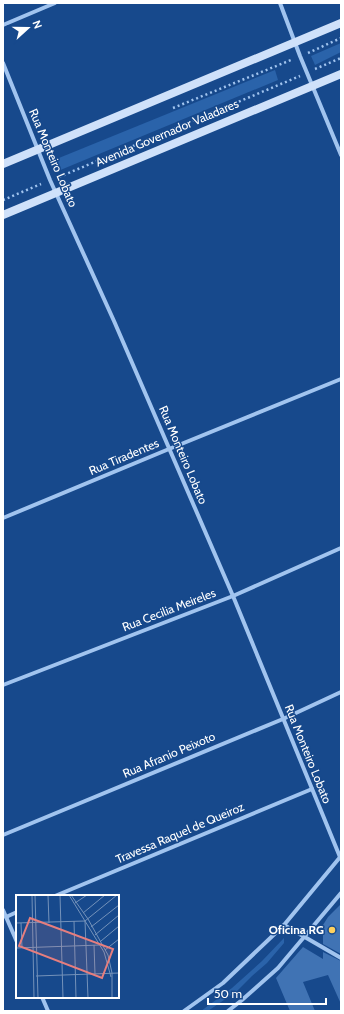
<svg xmlns="http://www.w3.org/2000/svg" width="344" height="1014" viewBox="0 0 344 1014" font-family="Cabin,sans-serif">
  <style>
    .green { fill: #2a63aa }
    .building { fill: #4073b4 }
    .lines { fill: none; stroke-linecap: round; stroke-linejoin: round }
    .path { stroke: #a1c4ef; stroke-width: 2.5; stroke-dasharray: 2 3; stroke-linecap: butt }
    .street { stroke: #a1c4ef; stroke-width: 4 }
    .secondary { stroke: #cfe1fa; stroke-width: 8 }
    .poi-dot { fill: #ffd15f; stroke: #17498c; stroke-width: 1.5 }
    .labels { text-anchor: middle; stroke-width: 3; stroke-linejoin: round; paint-order: stroke }
    .street-label { font-size: 12px; fill: #fff; stroke: #17498c }
    .poi-label { font-size: 12px; font-weight: bold; fill: #fff; stroke: #17498c; text-anchor: end }
    .inset-road { fill: none; stroke: #7492ba; stroke-width: 1 }
    .view { fill: #e67e7e; fill-opacity: 0.15; stroke: #e67e7e; stroke-width: 2 }
    .inset-edge { fill: none; stroke: #fff; stroke-width: 2 }
  </style>
  <rect width="100%" height="100%" fill="#17498c"/>
  <g class="green">
    <path d="M341,43v9l-26,13 -4,-9z"/>
    <path d="M275,70l3,10 -220,91 -4,-11z"/>
    <path d="M284,938v5l-17,20 -15,13 -15,15 -29,20h-7l31,-23 30,-27z"/>
  </g>
  <g class="building">
    <path d="M341,904v50l-18,-10v-19l5,-8z"/>
    <path d="M303,947l20,12v-7l18,9v43l-13,-29 -25,7 12,29h-25l-14,-33z"/>
  </g>
  <g class="lines">
    <g class="path">
      <path d="M308,53l33,-15"/>
      <path d="M315,69l26,-11"/>
      <path d="M173,108l118,-48"/>
      <path d="M59,177l241,-101"/>
      <path d="M3,200l38,-16"/>
    </g>
    <g class="street">
      <path d="M280,3l20,53 41,99"/>
      <path d="M3,25l52,-22"/>
      <path d="M3,63l47,117 64,141 119,275 107,261"/>
      <path d="M3,518l166,-69 172,-70"/>
      <path d="M3,685l230,-89 108,-48"/>
      <path d="M3,835l280,-116 58,-27"/>
      <path d="M55,896l257,-107"/>
      <path d="M3,910l14,32"/>
      <path d="M6,917l11,-5"/>
      <path d="M284,925l57,33"/>
      <path d="M42,997l6,14"/>
      <path d="M184,1011l39,-28 61,-58 57,-69"/>
      <path d="M228,1011l14,-11 36,-32 63,-75"/>
    </g>
    <g class="secondary">
      <path d="M3,164l338,-141"/>
      <path d="M3,215l338,-141"/>
    </g>
  </g>
  <circle class="poi-dot" cx="332" cy="930" r="4"/>
  <g class="labels">
    <g class="street-label">
      <text transform="translate(167 133) rotate(-23)" y="4">Avenida Governador Valadares</text>
      <text transform="translate(53 158) rotate(67)" y="4">Rua Monteiro Lobato</text>
      <text transform="translate(183 455) rotate(67)" y="4">Rua Monteiro Lobato</text>
      <text transform="translate(124 457) rotate(-23)" y="4">Rua Tiradentes</text>
      <text transform="translate(169 610) rotate(-21)" y="4">Rua Cecilia Meireles</text>
      <text transform="translate(308 754) rotate(68)" y="4">Rua Monteiro Lobato</text>
      <text transform="translate(169 755) rotate(-23)" y="4">Rua Afranio Peixoto</text>
      <text transform="translate(180 833) rotate(-23)" y="4">Travessa Raquel de Queiroz</text>
    </g>
    <g class="poi-label">
      <text x="324" y="934">Oficina RG</text>
    </g>
  </g>
  <g transform="translate(16 895)">
    <rect width="103" height="103" fill="#17498c"/>
    <path class="inset-road" d="M16,0l2,103M19,0l3,103M32,0l1,28M44,0l3,103M53,0l35,57 7,25M55,0l17,24 20,36 4,18v25M59,8l12,-8M67,18l22,-18M58,26l2,77M69,26l3,77M0,28l69,-2 32,-26M5,28l1,25M75,32l28,-22M79,40l24,-20M85,46l18,-15M78,50l1,29M0,53l84,-3M89,55l14,-11M20,81l83,-3"/>
    <path class="view" d="M14,23l83,31 -11,29 -83,-32z"/>
    <rect width="103" height="103" class="inset-edge"/>
  </g>
  <rect width="344" height="1014" fill="none" stroke="#ffffff" stroke-width="8"/>
  <g transform="translate(28 28) rotate(69)" stroke="#17498c" stroke-width="3" paint-order="stroke">
  <path d="M0-3L7 15L0 10L-7 15Z" fill="#ffffff"/>
  <text y="-6" font-size="11" font-weight="bold" text-anchor="middle" fill="#ffffff">N</text>
  </g>
  <path d="M208 998v6h118v-6" fill="none" stroke="#ffffff" stroke-width="2"/>
  <text x="214" y="998" font-size="12" fill="#ffffff" stroke="#17498c" stroke-width="3" paint-order="stroke">50 m</text>
</svg>
